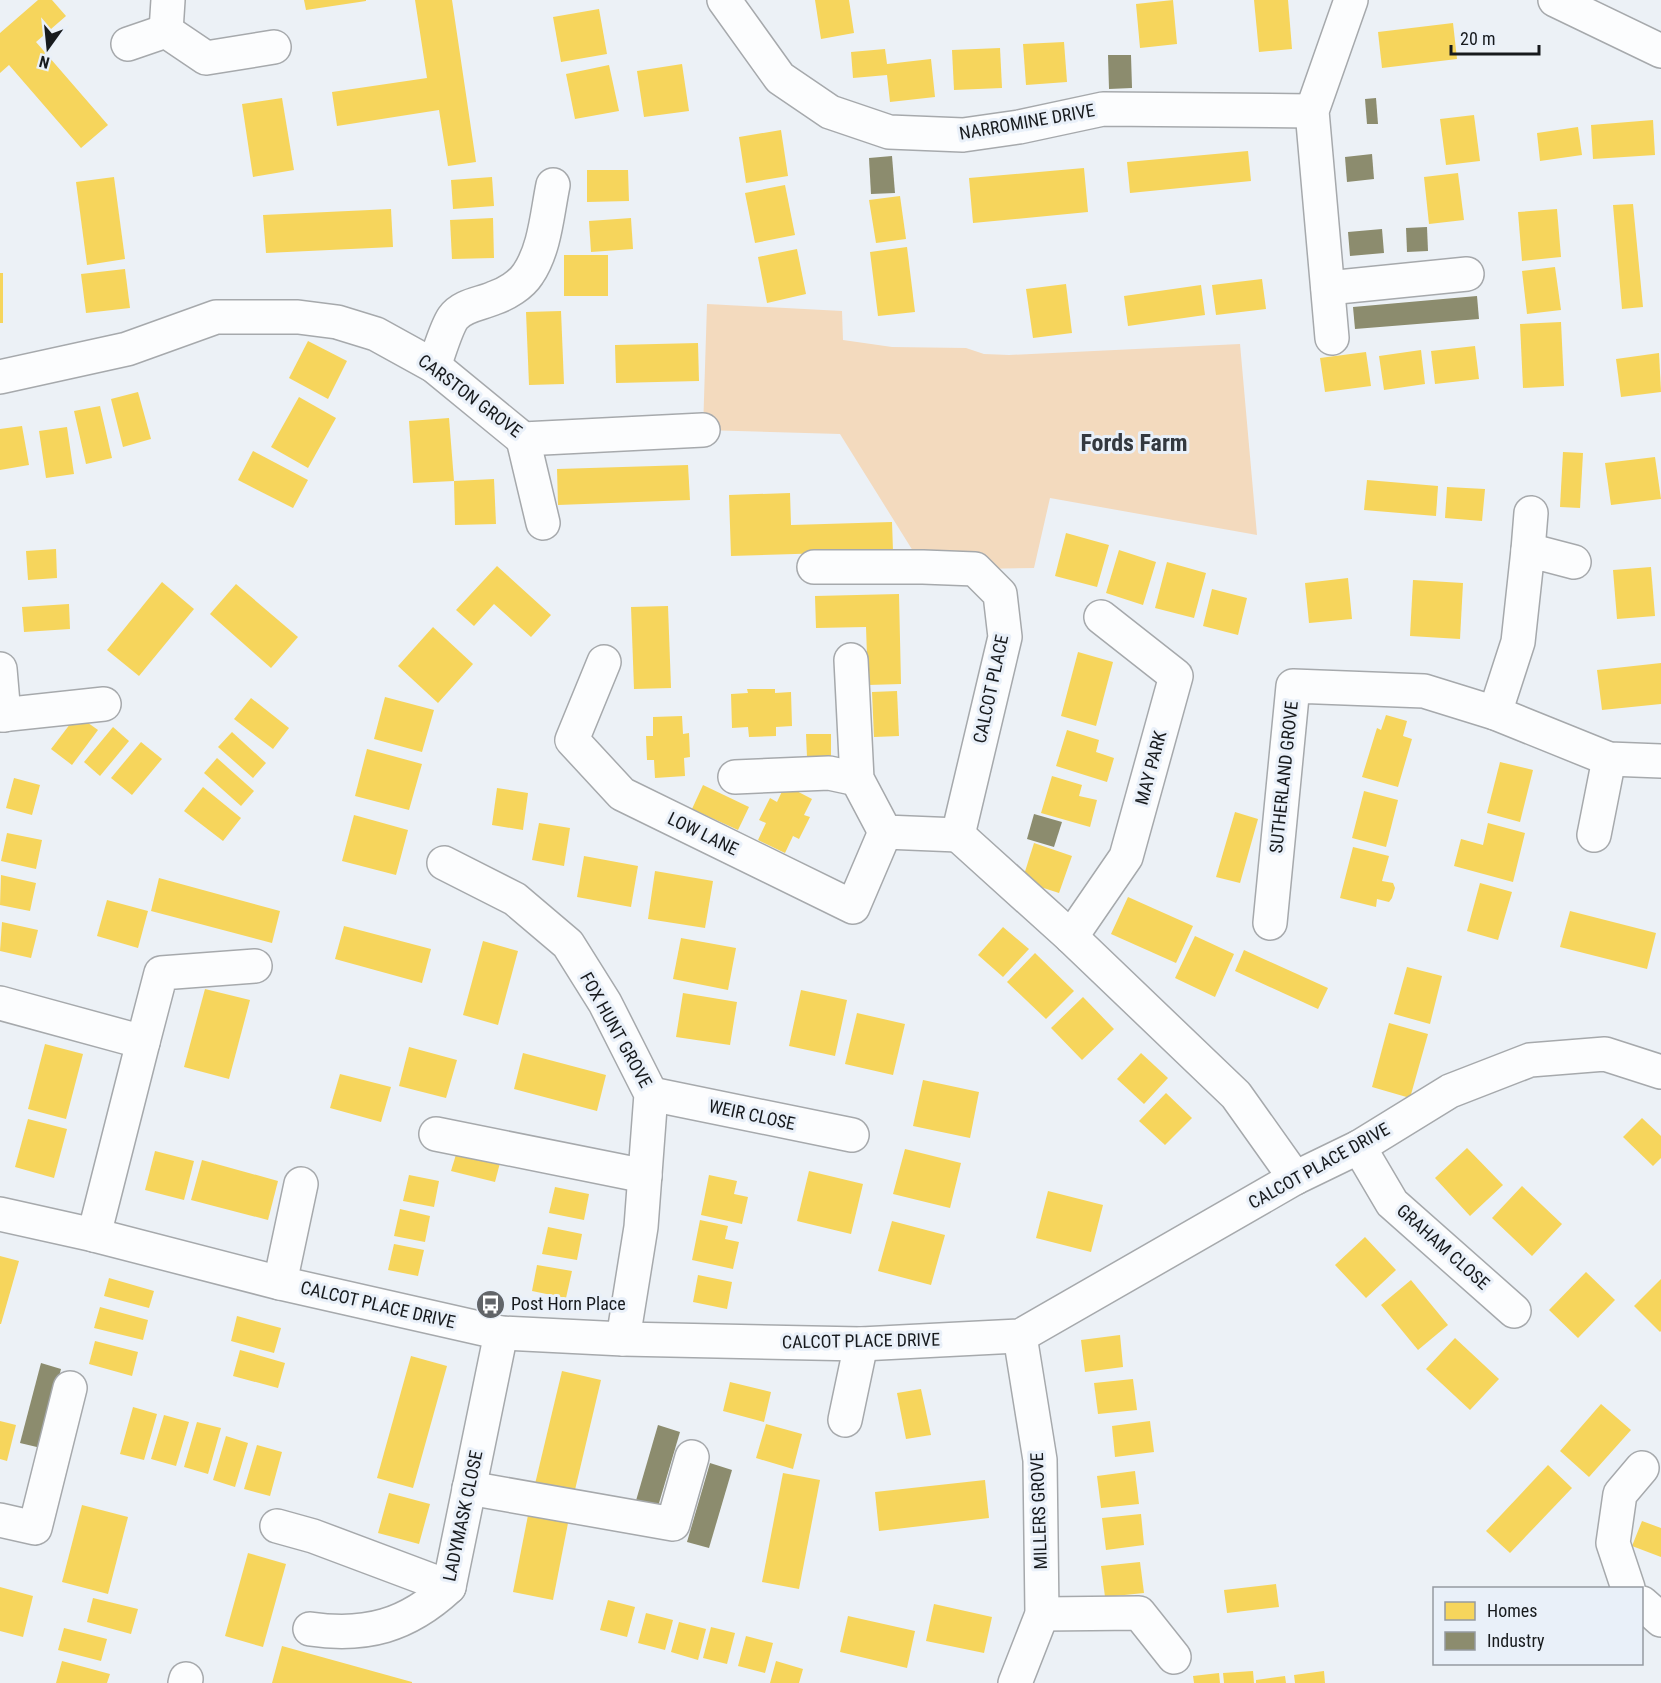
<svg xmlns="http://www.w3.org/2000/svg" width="1661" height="1683" viewBox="0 0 1661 1683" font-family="'Roboto Condensed',sans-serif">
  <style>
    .green { fill: #f3dabe }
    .homes { fill: #f6d55c }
    .industry { fill: #8c8c6e }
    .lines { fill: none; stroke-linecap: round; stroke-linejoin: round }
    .minor-casing { stroke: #a6a9ac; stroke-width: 36 }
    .minor { stroke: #fcfdfe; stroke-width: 33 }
    .labels { text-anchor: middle; stroke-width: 6; stroke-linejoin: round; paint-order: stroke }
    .street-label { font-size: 18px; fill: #171a1d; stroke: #e9f0f9 }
    .poi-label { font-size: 18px; fill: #171a1d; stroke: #e9f0f9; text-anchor: start }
    .district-label { font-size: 24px; font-weight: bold; fill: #33383f; stroke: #e9f0f9 }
  </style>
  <rect width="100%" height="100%" fill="#ecf1f6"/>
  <path class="green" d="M707,304l135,7 1,29 49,7 74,1 18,6 25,1 231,-11 17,191 -207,-37 -16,70 -59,1 -52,-2 -83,-133 -137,-4z"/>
  <g class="homes">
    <path d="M38,0h14l14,16 -30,26 72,83 -27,23 -72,-83 -9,8v-40z"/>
    <path d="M304,0h62v1l-60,9z"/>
    <path d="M415,0h37l24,162 -28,4 -9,-56 -102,16 -5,-34 95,-14z"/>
    <path d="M815,0h34l5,33 -33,6z"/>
    <path d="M1173,0l4,44 -37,4 -4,-44z"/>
    <path d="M1254,0h34l4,49 -33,3z"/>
    <path d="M599,9l8,45 -46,8 -8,-45z"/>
    <path d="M1453,23l4,36 -75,9 -4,-36z"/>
    <path d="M1064,42l3,40 -41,3 -3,-41z"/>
    <path d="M1000,48l2,40 -48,2 -2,-40z"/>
    <path d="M885,49l2,15 44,-5 4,38 -45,5 -3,-27 -34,3 -2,-26z"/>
    <path d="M682,64l7,47 -45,6 -7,-46z"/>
    <path d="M609,65l10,46 -44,8 -9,-45z"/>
    <path d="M282,98l12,72 -41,7 -11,-73z"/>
    <path d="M1474,115l6,46 -34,4 -6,-46z"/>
    <path d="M1653,120l2,35 -62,4 -2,-34z"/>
    <path d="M1578,127l4,28 -42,6 -3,-28z"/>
    <path d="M781,130l7,46 -42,7 -7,-46z"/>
    <path d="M1248,151l3,30 -121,12 -3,-31z"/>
    <path d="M1084,168l4,44 -115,11 -4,-45z"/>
    <path d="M587,170h41l1,31 -42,1z"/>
    <path d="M1458,173l6,47 -35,4 -5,-47z"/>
    <path d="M114,177l11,82 -38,6 -11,-83z"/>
    <path d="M492,177l2,29 -41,3 -2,-29z"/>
    <path d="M785,185l10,50 -40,8 -10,-50z"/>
    <path d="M900,196l6,43 -30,4 -7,-43z"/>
    <path d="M1633,204l10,103 -21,2 -9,-104z"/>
    <path d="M391,209l2,38 -127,6 -3,-38z"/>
    <path d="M1557,209l4,48 -39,4 -4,-49z"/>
    <path d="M493,218l1,40 -42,1 -2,-39z"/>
    <path d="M631,218l2,31 -42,3 -2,-31z"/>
    <path d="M907,247l8,65 -37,4 -8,-64z"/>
    <path d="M797,249l9,45 -39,9 -9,-46z"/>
    <rect x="564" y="255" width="44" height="41"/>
    <path d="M1555,267l6,43 -34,4 -5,-43z"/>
    <path d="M125,269l5,39 -44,5 -5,-39z"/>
    <rect x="0" y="273" width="3" height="50"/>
    <path d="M1262,279l4,30 -50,6 -4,-30z"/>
    <path d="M1066,284l6,49 -39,5 -7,-49z"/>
    <path d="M1201,285l4,30 -77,11 -4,-30z"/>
    <path d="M561,311l3,73 -35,1 -3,-73z"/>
    <path d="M1561,322l3,64 -41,2 -3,-64z"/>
    <path d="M308,341l39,20 -19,38 -39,-21z"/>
    <path d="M698,343l1,38 -83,2 -1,-38z"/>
    <path d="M1475,346l4,33 -44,5 -4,-33z"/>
    <path d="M1421,350l4,34 -41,6 -5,-34z"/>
    <path d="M1366,352l5,34 -46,6 -5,-34z"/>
    <path d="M1659,353l2,39 -40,5 -5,-38z"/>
    <path d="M138,392l13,47 -28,8 -12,-48z"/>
    <path d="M299,397l37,21 -28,50 -37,-21z"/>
    <path d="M100,406l12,52 -26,6 -12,-53z"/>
    <path d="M449,418l5,63 -41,2 -4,-62z"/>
    <path d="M22,426l7,39 -29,5v-41z"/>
    <path d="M67,427l7,47 -28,4 -7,-47z"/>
    <path d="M253,451l55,29 -15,28 -55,-28z"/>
    <path d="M1563,452l20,1 -3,55 -20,-1z"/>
    <path d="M1655,457l6,42 -50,6 -6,-42z"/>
    <path d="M688,465l2,35 -132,5 -1,-36z"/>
    <path d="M494,479l2,45 -41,1 -1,-44z"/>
    <path d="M1367,480l71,6 -2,30 -72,-6z"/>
    <path d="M1447,487l38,2 -3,32 -37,-3z"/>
    <path d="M790,493l1,32 101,-3 1,29 -162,5 -2,-61z"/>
    <path d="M1066,533l43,12 -12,42 -42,-11z"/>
    <path d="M56,549l1,29 -29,2 -2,-29z"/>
    <path d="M1119,550l37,12 -13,43 -37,-12z"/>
    <path d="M1167,562l39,11 -12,45 -39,-10z"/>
    <path d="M497,566l54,49 -20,22 -37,-33 -20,22 -18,-16z"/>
    <path d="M1651,567l4,49 -38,3 -4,-49z"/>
    <path d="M1348,578l4,41 -43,4 -4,-40z"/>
    <path d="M1413,580l50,3 -3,56 -50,-3z"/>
    <path d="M162,582l32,27 -55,67 -32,-26z"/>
    <path d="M236,584l62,53 -27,31 -61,-54z"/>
    <path d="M1212,589l35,9 -9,37 -35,-9z"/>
    <path d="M899,594l2,90 -33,1 -2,-58 -50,1 -1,-32z"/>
    <path d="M69,604l1,25 -46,3 -2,-25z"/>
    <path d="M668,606l3,82 -37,1 -3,-82z"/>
    <path d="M433,627l40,37 -35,39 -40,-37z"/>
    <path d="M1078,652l35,10 -17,64 -35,-10z"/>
    <path d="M1661,663v41l-59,6 -5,-40z"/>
    <path d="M747,689h28v4l16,-1 1,34 -16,1v9l-27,1 -1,-10 -16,1 -1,-34 17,-1z"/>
    <path d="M897,691l2,45 -25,1 -2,-45z"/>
    <path d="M385,697l49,13 -12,42 -48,-13z"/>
    <path d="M251,698l38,30 -16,21 -39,-30z"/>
    <path d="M77,715l21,15 -26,35 -21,-16z"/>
    <path d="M1386,715l21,6 -4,15 9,3 -14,48 -36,-10 15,-49 4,2z"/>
    <path d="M682,716l1,18 6,-1 1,24 -6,1 1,18 -30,2 -1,-18h-7l-1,-24h7v-19z"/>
    <path d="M113,727l16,14 -29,35 -16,-14z"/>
    <path d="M1067,730l32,10 -3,12 18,6 -7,24 -51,-16z"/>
    <path d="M232,732l34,31 -13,15 -35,-31z"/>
    <path d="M806,734h25v22l-24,1z"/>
    <path d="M141,742l21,17 -30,36 -21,-17z"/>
    <path d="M367,749l55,15 -13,46 -54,-14z"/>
    <path d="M217,758l37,33 -13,15 -37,-33z"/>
    <path d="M1500,762l33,8 -13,52 -33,-9z"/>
    <path d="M1052,776l30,9 -3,11 18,4 -7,27 -49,-14z"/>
    <path d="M14,778l26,7 -8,30 -26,-7z"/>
    <path d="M703,785l46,22 -11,23 -46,-21z"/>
    <path d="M785,785l27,14 -8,16 6,2 -11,22 -6,-3 -8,17 -27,-13 8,-17 -7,-3 11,-22 7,4z"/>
    <path d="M203,787l38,31 -18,23 -39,-30z"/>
    <path d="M497,788l31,5 -5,37 -31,-5z"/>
    <path d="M1364,791l34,9 -12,47 -34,-9z"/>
    <path d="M1235,812l23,7 -18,64 -24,-6z"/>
    <path d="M354,815l54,15 -12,45 -54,-14z"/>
    <path d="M539,823l31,5 -6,38 -32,-6z"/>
    <path d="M1488,823l37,10 -12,49 -59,-16 7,-27 22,6z"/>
    <path d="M7,833l35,7 -6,29 -35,-8z"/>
    <path d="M1034,843l38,13 -13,37 -37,-12z"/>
    <path d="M1353,847l36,9 -7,25 11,2 2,5 -3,10 -3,4 -12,-3 -1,8 -36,-9z"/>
    <path d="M584,856l54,10 -7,41 -54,-10z"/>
    <path d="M655,871l58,10 -8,47 -57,-9z"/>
    <path d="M1,875l35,8 -6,28 -30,-6z"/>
    <path d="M159,878l121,33 -8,32 -121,-32z"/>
    <path d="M1480,883l32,9 -14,48 -31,-9z"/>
    <path d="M1128,897l65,29 -17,37 -65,-29z"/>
    <path d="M107,900l41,11 -10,37 -41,-12z"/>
    <path d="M1570,911l86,22 -9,36 -87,-22z"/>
    <path d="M2,922l36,8 -7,28 -31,-7z"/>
    <path d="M344,926l87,23 -9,34 -87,-24z"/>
    <path d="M1003,927l26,22 -26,28 -25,-22z"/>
    <path d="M1195,936l39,18 -19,43 -40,-19z"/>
    <path d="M681,938l55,10 -8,42 -55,-11z"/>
    <path d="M483,941l35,10 -20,74 -35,-10z"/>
    <path d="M1244,950l84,38 -10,21 -83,-38z"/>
    <path d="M1035,953l39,38 -28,28 -39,-37z"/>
    <path d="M1407,967l35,9 -12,48 -36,-10z"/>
    <path d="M205,989l45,11 -21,79 -45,-12z"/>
    <path d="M801,990l46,10 -12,56 -46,-10z"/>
    <path d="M683,993l54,9 -7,43 -54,-8z"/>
    <path d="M1083,997l31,32 -32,31 -31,-32z"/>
    <path d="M857,1013l48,11 -12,51 -48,-11z"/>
    <path d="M1389,1023l39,11 -18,64 -38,-11z"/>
    <path d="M45,1044l38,10 -17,65 -38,-10z"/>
    <path d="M409,1047l48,13 -11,38 -47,-12z"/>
    <path d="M523,1053l83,22 -9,36 -83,-22z"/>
    <path d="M1141,1053l27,25 -24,26 -27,-25z"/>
    <path d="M340,1074l51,13 -10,35 -51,-14z"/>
    <path d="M923,1080l56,12 -9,46 -57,-12z"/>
    <path d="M1166,1093l26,25 -27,27 -26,-24z"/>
    <path d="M1642,1118l19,18v22l-8,8 -30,-29z"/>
    <path d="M28,1119l39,10 -13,49 -39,-11z"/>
    <path d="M458,1148l43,11 -6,23 -44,-11z"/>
    <path d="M1467,1148l36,37 -33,31 -35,-38z"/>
    <path d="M905,1149l56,14 -11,45 -57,-14z"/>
    <path d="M155,1151l39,10 -10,39 -39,-10z"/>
    <path d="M202,1160l76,21 -10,39 -77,-20z"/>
    <path d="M809,1171l54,13 -12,50 -54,-13z"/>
    <path d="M409,1175l30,6 -5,26 -31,-6z"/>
    <path d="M709,1175l28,6 -3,13 14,3 -6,27 -41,-9z"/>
    <path d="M1522,1186l40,38 -30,32 -40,-38z"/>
    <path d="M555,1187l34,7 -5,26 -35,-7z"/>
    <path d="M1048,1191l55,14 -12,47 -55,-14z"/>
    <path d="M400,1209l30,7 -5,26 -31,-6z"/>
    <path d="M700,1220l28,6 -3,13 14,3 -6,27 -41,-9z"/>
    <path d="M892,1221l53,14 -14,50 -53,-14z"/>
    <path d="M548,1227l34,7 -5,26 -35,-6z"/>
    <path d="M1365,1237l31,33 -30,28 -31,-33z"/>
    <path d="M394,1244l30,6 -6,26 -30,-6z"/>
    <path d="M0,1256l19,5 -18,63h-1z"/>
    <path d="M537,1265l35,6 -6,27 -34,-7z"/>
    <path d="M1586,1272l29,28 -37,38 -29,-28z"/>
    <path d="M698,1275l34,7 -5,27 -34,-7z"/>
    <path d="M109,1278l45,13 -5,17 -45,-12z"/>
    <path d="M1661,1279v52l-1,1 -26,-26z"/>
    <path d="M1411,1280l37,45 -30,25 -37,-45z"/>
    <path d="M100,1307l48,13 -5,20 -49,-12z"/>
    <path d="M237,1316l44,12 -7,25 -43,-12z"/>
    <path d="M1120,1335l3,32 -38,5 -4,-32z"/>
    <path d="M1455,1338l44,41 -29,31 -44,-41z"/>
    <path d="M95,1341l43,11 -6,24 -43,-12z"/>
    <path d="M240,1350l45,13 -7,25 -45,-12z"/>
    <path d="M411,1356l36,10 -34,122 -36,-10z"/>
    <path d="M562,1371l39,9 -27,114 -39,-10z"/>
    <path d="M1133,1379l4,31 -39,4 -4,-31z"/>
    <path d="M730,1382l41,10 -7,30 -41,-11z"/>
    <path d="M921,1389l10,46 -25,4 -9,-46z"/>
    <path d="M1601,1404l30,26 -42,47 -29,-26z"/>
    <path d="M133,1407l24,7 -13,46 -24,-6z"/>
    <path d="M164,1415l25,7 -13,44 -25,-7z"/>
    <path d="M0,1421l16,4 -9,36 -7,-2z"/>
    <path d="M1150,1421l4,31 -39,5 -3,-31z"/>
    <path d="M197,1422l24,6 -13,46 -24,-7z"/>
    <path d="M766,1424l36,10 -9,35 -37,-11z"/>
    <path d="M226,1436l22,7 -13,44 -22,-7z"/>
    <path d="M257,1445l25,7 -12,44 -26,-7z"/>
    <path d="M1548,1465l24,23 -62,65 -24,-22z"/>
    <path d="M1135,1471l4,33 -38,4 -4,-32z"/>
    <path d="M783,1473l37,7 -21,109 -37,-7z"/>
    <path d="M985,1480l4,38 -110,13 -4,-39z"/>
    <path d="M389,1493l41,11 -11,40 -41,-11z"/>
    <path d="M82,1505l46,12 -20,77 -46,-12z"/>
    <path d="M529,1510l40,8 -16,82 -40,-8z"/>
    <path d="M1141,1514l3,31 -38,5 -4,-32z"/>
    <path d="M1642,1521l19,7v29l-29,-11z"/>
    <path d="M248,1553l38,11 -23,83 -38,-11z"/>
    <path d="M1140,1562l4,31 -39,4 -4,-31z"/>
    <path d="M1276,1584l3,23 -52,6 -3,-23z"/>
    <path d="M0,1587l33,9 -10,41 -23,-6z"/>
    <path d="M93,1598l45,11 -7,25 -44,-12z"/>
    <path d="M608,1600l27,7 -8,30 -27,-7z"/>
    <path d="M934,1604l58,13 -8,36 -58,-12z"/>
    <path d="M646,1613l27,7 -8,30 -27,-7z"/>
    <path d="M848,1616l67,15 -8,37 -67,-16z"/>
    <path d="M679,1622l27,7 -8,31 -27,-8z"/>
    <path d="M711,1627l24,6 -8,31 -24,-6z"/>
    <path d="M64,1628l43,11 -6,22 -43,-11z"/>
    <path d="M746,1636l27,7 -8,30 -27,-7z"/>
    <path d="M282,1646l130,36v1h-140z"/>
    <path d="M62,1661l48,13 -3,9h-51z"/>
    <path d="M776,1661l27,8 -4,14h-29z"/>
    <path d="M1253,1671l1,12h-30l-1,-10z"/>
    <path d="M1324,1671l1,12h-30l-1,-8z"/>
    <path d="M1219,1673l1,10h-26l-1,-7z"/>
    <path d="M1285,1676l1,7h-30v-3z"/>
  </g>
  <g class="industry">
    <path d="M1108,55h23l1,33 -23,1z"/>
    <path d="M1376,98l2,26h-11l-2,-25z"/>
    <path d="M1372,154l2,25 -27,3 -2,-25z"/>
    <path d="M892,156l3,37 -24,1 -2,-36z"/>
    <path d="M1427,227l1,24 -21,1 -1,-24z"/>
    <path d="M1382,229l2,24 -34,3 -2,-24z"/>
    <path d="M1477,296l2,23 -124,10 -2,-22z"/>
    <path d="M1034,814l28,8 -8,25 -27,-8z"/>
    <path d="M41,1363l20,6 -20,79 -21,-5z"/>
    <path d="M658,1425l22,7 -23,78 -22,-6z"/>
    <path d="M710,1463l22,7 -23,78 -22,-6z"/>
  </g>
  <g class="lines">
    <defs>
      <g id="minor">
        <path d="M724,0l56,78 50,34 59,20 74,3 56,-8 84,-18 209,2"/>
        <path d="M1555,0l106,51"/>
        <path d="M166,31l2,-31"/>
        <path d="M128,44l38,-13 40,27 68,-11"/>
        <path d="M1328,288l139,-14"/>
        <path d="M1332,338l-20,-227 39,-111"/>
        <path d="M434,366c5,-13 12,-38 19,-48 9,-13 28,-14 41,-20 12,-4 27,-13 34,-24 17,-25 19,-60 25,-89"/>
        <path d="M0,377l127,-28 89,-32h82l39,5 39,12 58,32 89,73 180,-9"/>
        <path d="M523,439l20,84"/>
        <path d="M1528,550l3,-37"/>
        <path d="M814,567h109l52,2 25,25 5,43 -47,198"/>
        <path d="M851,660l6,119 28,53 73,3"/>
        <path d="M604,662l-32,78 50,54 231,113 32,-75"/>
        <path d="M0,669l4,46"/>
        <path d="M1495,713l23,-71 10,-92 46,12"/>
        <path d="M0,715l104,-11"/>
        <path d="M735,777l94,-4 28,6"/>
        <path d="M958,835l113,102 165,158 59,83"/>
        <path d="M1594,835l15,-76"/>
        <path d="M444,863l71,36 53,45 37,59 46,91 -10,133 -18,112"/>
        <path d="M1270,923l23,-237 131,5 71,22 114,46 52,2"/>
        <path d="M1071,937l55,-80 50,-181 -75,-59"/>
        <path d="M0,1003l143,39 -49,193"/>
        <path d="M143,1042l18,-69 94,-7"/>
        <path d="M651,1094l201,41"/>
        <path d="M436,1134l209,42"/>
        <path d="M1359,1147l33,56 122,108"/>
        <path d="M0,1214l94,21 186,48 221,50 122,6 238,5 159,-8 275,-158 64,-31 91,-56 80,-31 75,-6 56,18"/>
        <path d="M280,1283l21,-99"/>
        <path d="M845,1420l16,-76"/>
        <path d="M469,1488l204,36 19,-67"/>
        <path d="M0,1520l35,8 35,-140"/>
        <path d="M277,1526l36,10 136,51"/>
        <path d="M1628,1588l-15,-45 7,-49 22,-26"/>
        <path d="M1642,1603l19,17"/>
        <path d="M1042,1614l97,-1 35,44"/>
        <path d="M310,1629c56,8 97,-3 139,-42l52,-254"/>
        <path d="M185,1683l1,-4"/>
        <path d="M1015,1683l27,-69 -2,-154 -20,-124"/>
      </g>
    </defs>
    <use href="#minor" class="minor-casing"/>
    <use href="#minor" class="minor"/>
  </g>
  <defs>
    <symbol id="bus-disc" viewBox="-11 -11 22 22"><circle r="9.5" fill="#626569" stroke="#e9f0f9"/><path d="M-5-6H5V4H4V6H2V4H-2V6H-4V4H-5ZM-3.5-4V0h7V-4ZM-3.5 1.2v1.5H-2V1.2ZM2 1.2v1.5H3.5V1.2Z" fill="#fff"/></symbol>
  </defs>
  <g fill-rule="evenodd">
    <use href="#bus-disc" x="474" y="1288" width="33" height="33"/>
  </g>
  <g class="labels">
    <g class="street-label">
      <text transform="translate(1027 122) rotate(-10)" y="6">NARROMINE DRIVE</text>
      <text transform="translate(470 396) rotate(37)" y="6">CARSTON GROVE</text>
      <text transform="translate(991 689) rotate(-78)" y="6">CALCOT PLACE</text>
      <text transform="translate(1151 768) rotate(-75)" y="6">MAY PARK</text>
      <text transform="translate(1284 777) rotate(-84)" y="6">SUTHERLAND GROVE</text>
      <text transform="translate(703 834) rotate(26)" y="6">LOW LANE</text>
      <text transform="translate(616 1030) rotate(61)" y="6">FOX HUNT GROVE</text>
      <text transform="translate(752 1115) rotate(12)" y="6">WEIR CLOSE</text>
      <text transform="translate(1319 1166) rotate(-29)" y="6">CALCOT PLACE DRIVE</text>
      <text transform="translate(1443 1247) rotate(42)" y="6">GRAHAM CLOSE</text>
      <text transform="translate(378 1305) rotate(13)" y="6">CALCOT PLACE DRIVE</text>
      <text transform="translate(861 1341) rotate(-1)" y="6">CALCOT PLACE DRIVE</text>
      <text transform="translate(1039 1511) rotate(-92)" y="6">MILLERS GROVE</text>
      <text transform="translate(463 1516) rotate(-78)" y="6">LADYMASK CLOSE</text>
    </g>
    <g class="poi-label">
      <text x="511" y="1310">Post Horn Place</text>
    </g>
    <g class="district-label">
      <text x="1134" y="451">Fords Farm</text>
    </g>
  </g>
  <rect x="1433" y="1587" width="210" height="78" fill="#e9f0f9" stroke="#959aa1" stroke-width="1.5"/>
  <rect x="1445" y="1602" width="30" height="18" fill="#f6d55c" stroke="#959aa1" stroke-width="1.5"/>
  <text x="1487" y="1617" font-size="18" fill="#171a1d">Homes</text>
  <rect x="1445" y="1632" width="30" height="18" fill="#8c8c6e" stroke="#959aa1" stroke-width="1.5"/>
  <text x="1487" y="1647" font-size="18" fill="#171a1d">Industry</text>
  <g transform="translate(48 48) rotate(195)" stroke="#e9f0f9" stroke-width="4.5" paint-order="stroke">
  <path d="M0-4.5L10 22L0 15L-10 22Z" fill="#171a1d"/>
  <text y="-9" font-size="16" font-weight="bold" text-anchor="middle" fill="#171a1d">N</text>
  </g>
  <path d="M1451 45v9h88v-9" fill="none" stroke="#171a1d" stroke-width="3"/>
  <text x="1460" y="45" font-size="18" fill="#171a1d" stroke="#e9f0f9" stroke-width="4.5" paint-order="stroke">20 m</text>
</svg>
